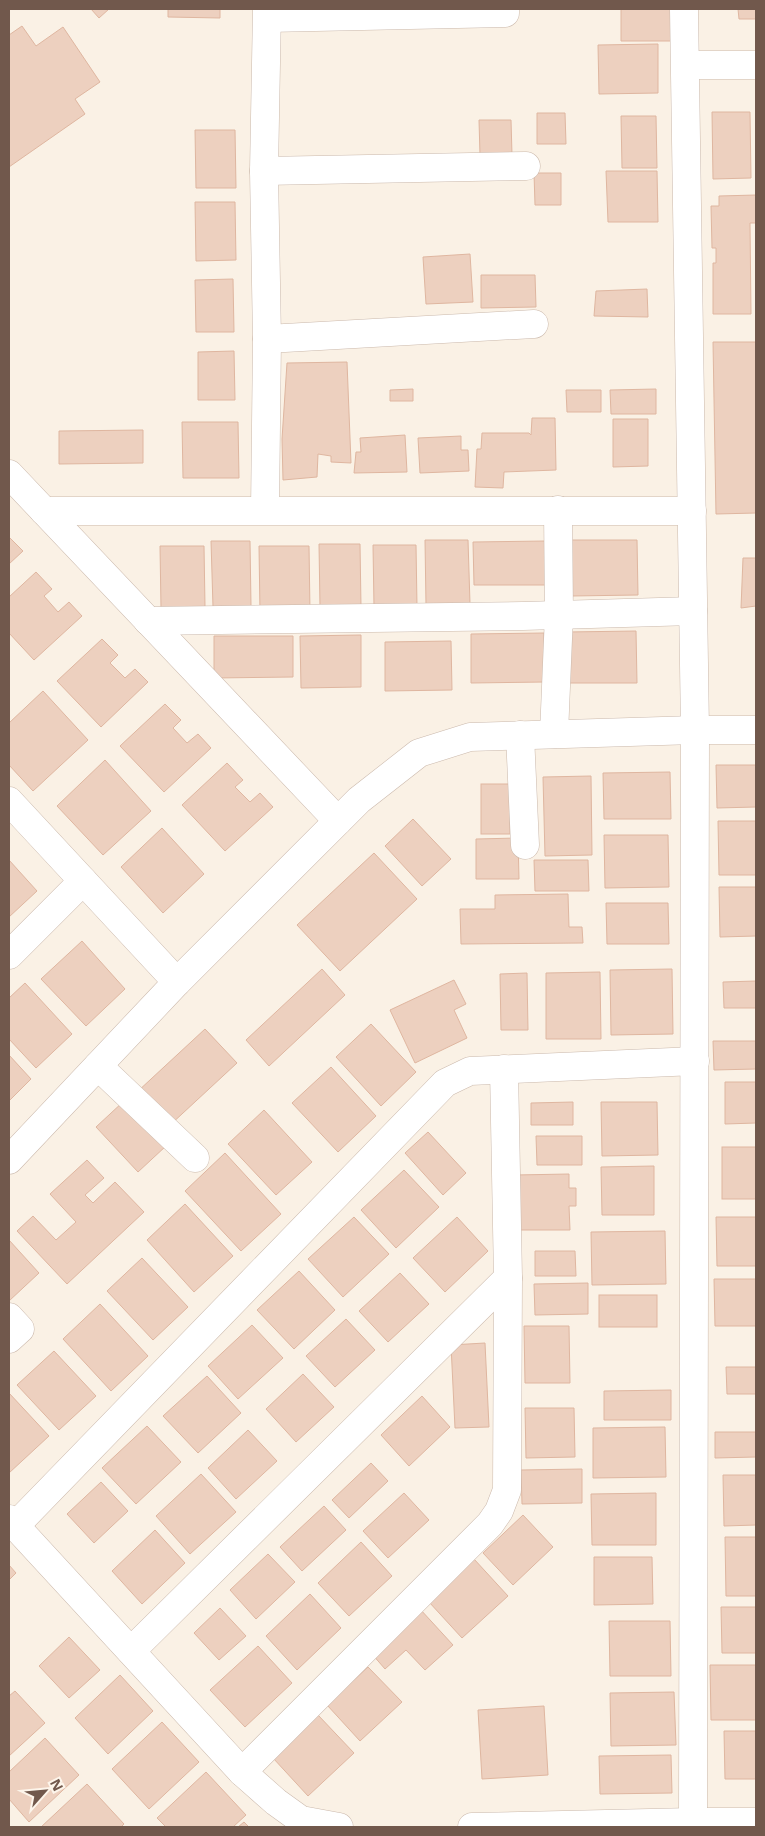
<svg xmlns="http://www.w3.org/2000/svg" width="765" height="1836" viewBox="0 0 765 1836" font-family="'Noto Sans',sans-serif">
  <style>
    .building { fill: #edd0bf; stroke: #dfb6a0 }
    .lines { fill: none; stroke-linecap: round; stroke-linejoin: round }
    .minor-casing { stroke: #cbb9ac; stroke-width: 29 }
    .minor { stroke: #fff; stroke-width: 28 }
  </style>
  <rect width="100%" height="100%" fill="#faf1e5"/>
  <g class="building">
    <path d="M91,9h18l-10,9z"/>
    <path d="M168,9h52v9l-52,-1z"/>
    <path d="M621,9h52l1,32h-53z"/>
    <path d="M738,9h18v10h-17z"/>
    <path d="M22,26l14,20 27,-19 37,55 -25,17 10,15 -76,53v-132z"/>
    <path d="M658,44v49l-59,1 -1,-49z"/>
    <path d="M712,112h38l1,66 -38,1z"/>
    <path d="M537,113h28l1,31h-29z"/>
    <path d="M621,116h35l1,52h-35z"/>
    <path d="M479,120h32l1,35h-32z"/>
    <path d="M195,130h40l1,58h-40z"/>
    <path d="M606,171h51l1,51h-50z"/>
    <path d="M534,173h27v32h-26z"/>
    <path d="M756,195v28h-6l1,91h-38v-51h3v-15h-4l-1,-42h8v-10z"/>
    <path d="M195,202h40l1,58 -40,1z"/>
    <path d="M470,254l3,48 -47,2 -3,-47z"/>
    <path d="M481,275h54l1,32 -55,1z"/>
    <path d="M233,279l1,53h-38l-1,-52z"/>
    <path d="M647,289l1,28 -54,-1 2,-25z"/>
    <path d="M713,342h43v171l-40,1z"/>
    <path d="M234,351l1,49h-37v-48z"/>
    <path d="M347,362l4,101 -20,-1v-6l-13,-2 -1,23 -34,3 -1,-41 5,-76z"/>
    <path d="M413,389v12h-23v-11z"/>
    <path d="M656,389v25h-45l-1,-24z"/>
    <path d="M566,390h35v22h-34z"/>
    <path d="M532,418h23l1,52 -52,2 -1,16 -28,-1 2,-38h4l1,-16h47l2,2z"/>
    <path d="M613,419h35v47l-35,1z"/>
    <path d="M182,422h56l1,56h-56z"/>
    <path d="M143,430v33l-84,1v-33z"/>
    <path d="M405,435l2,37 -53,1 2,-21h5l-1,-14z"/>
    <path d="M461,436v14h7l1,21 -49,2 -2,-35z"/>
    <path d="M9,537l14,14 -14,13z"/>
    <path d="M425,540h43l2,64 -44,1z"/>
    <path d="M570,540h67l1,55 -67,1z"/>
    <path d="M211,541h39l1,65 -38,1z"/>
    <path d="M545,541l1,44h-72l-1,-43z"/>
    <path d="M319,544h41l1,63h-41z"/>
    <path d="M373,545h43l1,62h-43z"/>
    <path d="M160,546h44l1,61 -44,1z"/>
    <path d="M259,546h50l1,67h-50z"/>
    <path d="M743,558h13v48l-15,2z"/>
    <path d="M36,572l16,17 -8,7 14,16 11,-10 13,14 -48,44 -25,-27v-36z"/>
    <path d="M636,631l1,52h-70v-51z"/>
    <path d="M544,633l1,49 -74,1v-49z"/>
    <path d="M361,635v52l-60,1 -1,-52z"/>
    <path d="M214,636h79v41l-79,1z"/>
    <path d="M102,639l16,16 -8,8 15,15 10,-9 13,13 -47,45 -44,-46z"/>
    <path d="M451,641l1,49 -67,1v-49z"/>
    <path d="M43,691l45,49 -55,51 -24,-26v-42z"/>
    <path d="M165,704l16,16 -8,8 14,15 11,-9 13,14 -47,44 -44,-46z"/>
    <path d="M105,760l46,51 -48,44 -46,-49z"/>
    <path d="M227,763l16,17 -8,7 15,15 10,-9 13,14 -48,44 -43,-46z"/>
    <path d="M716,765h40v42l-39,1z"/>
    <path d="M670,772l1,47h-67l-1,-46z"/>
    <path d="M591,776l1,79 -47,1 -2,-79z"/>
    <rect x="481" y="784" width="29" height="50"/>
    <path d="M413,819l38,40 -29,27 -37,-40z"/>
    <path d="M718,821h38v54h-37z"/>
    <path d="M162,828l42,46 -41,39 -42,-46z"/>
    <path d="M604,835h64l1,52 -64,1z"/>
    <path d="M518,838l1,41h-43v-40z"/>
    <path d="M374,853l43,46 -77,72 -43,-46z"/>
    <path d="M9,860l28,31 -28,26z"/>
    <path d="M534,860h54l1,31h-54z"/>
    <path d="M719,887h37v49l-36,1z"/>
    <path d="M568,894l1,33h13l1,16 -122,1 -1,-35h35v-14z"/>
    <path d="M606,903h62l1,41h-62z"/>
    <path d="M82,941l43,48 -39,37 -45,-47z"/>
    <path d="M322,969l23,26 -76,71 -23,-26z"/>
    <path d="M672,969l1,65 -62,1 -1,-65z"/>
    <path d="M600,972l1,67h-55v-66z"/>
    <path d="M527,973l1,57h-27l-1,-56z"/>
    <path d="M454,980l12,24 -12,6 13,28 -52,25 -25,-53z"/>
    <path d="M756,981v27h-32l-1,-26z"/>
    <path d="M25,983l47,51 -36,34 -27,-29v-41z"/>
    <path d="M371,1024l45,48 -35,34 -45,-49z"/>
    <path d="M205,1029l32,34 -68,63 -32,-34z"/>
    <path d="M713,1041h43v28l-42,1z"/>
    <path d="M9,1055l22,24 -22,22z"/>
    <path d="M331,1067l45,49 -38,36 -46,-49z"/>
    <path d="M725,1082h31v41l-31,1z"/>
    <path d="M124,1101l42,45 -28,26 -42,-45z"/>
    <path d="M573,1102v23h-42v-22z"/>
    <path d="M601,1102h56l1,53 -56,1z"/>
    <path d="M264,1110l48,52 -36,33 -48,-51z"/>
    <path d="M428,1132l38,41 -23,22 -38,-42z"/>
    <path d="M536,1136h46v29h-45z"/>
    <rect x="722" y="1147" width="34" height="52"/>
    <path d="M225,1153l56,61 -40,37 -56,-60z"/>
    <path d="M87,1160l17,18 -19,17 8,8 22,-21 29,30 -77,72 -50,-53 16,-15 23,24 20,-18 -26,-28z"/>
    <path d="M654,1166v49h-52l-1,-48z"/>
    <path d="M404,1170l35,37 -43,41 -35,-38z"/>
    <path d="M569,1174v14h7v18h-7l1,24h-54l-1,-55z"/>
    <path d="M185,1204l48,52 -39,36 -47,-52z"/>
    <path d="M354,1217l35,37 -46,43 -35,-38z"/>
    <path d="M457,1217l31,34 -43,41 -32,-34z"/>
    <path d="M716,1217h40v49h-39z"/>
    <path d="M665,1231l1,53 -74,1 -1,-53z"/>
    <path d="M9,1240l30,33 -30,28z"/>
    <path d="M535,1251h40l1,25h-41z"/>
    <path d="M142,1258l46,49 -35,33 -46,-49z"/>
    <path d="M299,1271l36,39 -41,39 -37,-39z"/>
    <path d="M400,1273l29,31 -41,38 -29,-31z"/>
    <path d="M714,1279h42v47h-41z"/>
    <path d="M588,1283v31l-53,1 -1,-31z"/>
    <rect x="599" y="1295" width="58" height="32"/>
    <path d="M100,1304l48,52 -37,35 -48,-52z"/>
    <path d="M346,1319l29,31 -40,37 -29,-31z"/>
    <path d="M252,1325l31,33 -45,41 -30,-33z"/>
    <path d="M524,1326h45l1,57h-45z"/>
    <path d="M485,1343l4,84 -34,1 -4,-83z"/>
    <path d="M54,1351l42,45 -37,34 -42,-45z"/>
    <path d="M726,1367h30v27h-29z"/>
    <path d="M303,1374l31,33 -38,35 -30,-33z"/>
    <path d="M207,1376l34,37 -43,40 -35,-37z"/>
    <path d="M671,1390v30h-67v-29z"/>
    <path d="M9,1393l40,43 -40,37z"/>
    <path d="M422,1396l28,31 -41,39 -28,-31z"/>
    <path d="M525,1408h49l1,49 -49,1z"/>
    <path d="M147,1426l34,36 -45,42 -34,-36z"/>
    <path d="M665,1427l1,50 -73,1v-50z"/>
    <path d="M248,1430l29,31 -41,38 -28,-31z"/>
    <path d="M715,1432h41v25l-41,1z"/>
    <path d="M371,1463l17,18 -39,37 -17,-18z"/>
    <path d="M582,1469v34l-60,1 -1,-34z"/>
    <path d="M201,1474l35,38 -46,42 -34,-38z"/>
    <path d="M723,1475h33v50l-32,1z"/>
    <path d="M101,1482l27,29 -34,32 -27,-29z"/>
    <path d="M404,1493l25,27 -41,38 -25,-27z"/>
    <path d="M656,1493v52h-64l-1,-51z"/>
    <path d="M324,1506l22,24 -44,41 -22,-24z"/>
    <path d="M523,1515l30,32 -40,38 -30,-32z"/>
    <path d="M155,1530l30,33 -43,41 -30,-33z"/>
    <path d="M725,1537h31v59h-30z"/>
    <path d="M361,1542l31,34 -43,40 -31,-33z"/>
    <path d="M268,1554l27,28 -39,37 -26,-29z"/>
    <path d="M594,1557h58l1,47 -59,1z"/>
    <path d="M474,1559l34,37 -46,42 -33,-36z"/>
    <path d="M9,1565l7,8 -7,7z"/>
    <path d="M310,1594l31,34 -44,42 -31,-34z"/>
    <path d="M721,1607h35v46h-34z"/>
    <path d="M220,1608l26,28 -27,24 -25,-27z"/>
    <path d="M420,1609l33,36 -28,25 -19,-20 -21,19 -13,-15z"/>
    <path d="M609,1621h61l1,55h-61z"/>
    <path d="M69,1637l31,33 -31,28 -30,-32z"/>
    <path d="M258,1646l34,37 -47,44 -35,-37z"/>
    <path d="M710,1665h46v55h-45z"/>
    <path d="M368,1667l34,35 -42,39 -33,-36z"/>
    <path d="M120,1675l33,36 -45,43 -33,-36z"/>
    <path d="M15,1691l30,32 -36,33v-60z"/>
    <path d="M674,1692l2,53 -65,1 -1,-53z"/>
    <path d="M544,1706l4,69 -66,4 -4,-69z"/>
    <path d="M318,1715l36,38 -46,43 -35,-38z"/>
    <path d="M162,1722l37,40 -50,47 -37,-40z"/>
    <path d="M724,1731h32v48h-31z"/>
    <path d="M45,1738l34,37 -50,47 -20,-23v-27z"/>
    <path d="M671,1755l1,38 -72,1 -1,-38z"/>
    <path d="M206,1772l40,43 -13,12h-67l-9,-9z"/>
    <path d="M87,1784l37,40 -3,3h-80z"/>
    <path d="M244,1822l5,5h-11z"/>
  </g>
  <g class="lines">
    <defs>
      <g id="minor">
        <path d="M684,9l11,721 -2,1092"/>
        <path d="M268,18l237,-5v-4"/>
        <path d="M686,65h70"/>
        <path d="M264,171l262,-5"/>
        <path d="M267,339l267,-15"/>
        <path d="M9,474l329,347"/>
        <path d="M265,510l2,-171 -3,-168 3,-162"/>
        <path d="M44,511h648"/>
        <path d="M148,621l375,-5 170,-5"/>
        <path d="M554,734l5,-119 -1,-105"/>
        <path d="M520,735l5,110"/>
        <path d="M9,801l168,181"/>
        <path d="M9,955l74,-74"/>
        <path d="M98,1066l97,92"/>
        <path d="M9,1160l168,-178 182,-182 60,-47 51,-16 225,-7h61"/>
        <path d="M9,1317l11,12 -11,10"/>
        <path d="M9,1519l233,253 34,30 25,18 38,7"/>
        <path d="M15,1526l430,-443 25,-12 225,-10"/>
        <path d="M131,1651l377,-373"/>
        <path d="M242,1772l248,-248 9,-13 8,-21 1,-212 -4,-209"/>
        <path d="M472,1827l221,-5h63"/>
      </g>
    </defs>
    <use href="#minor" class="minor-casing"/>
    <use href="#minor" class="minor"/>
  </g>
  <rect width="765" height="1836" fill="none" stroke="#71584c" stroke-width="20"/>
  <g transform="translate(45 1791) rotate(63)" stroke="#fdf5eb" stroke-width="4" paint-order="stroke">
  <path d="M0-4L9 19L0 12L-9 19Z" fill="#71584c"/>
  <text y="-8" font-size="14" font-weight="bold" text-anchor="middle" fill="#71584c">N</text>
  </g>
</svg>
